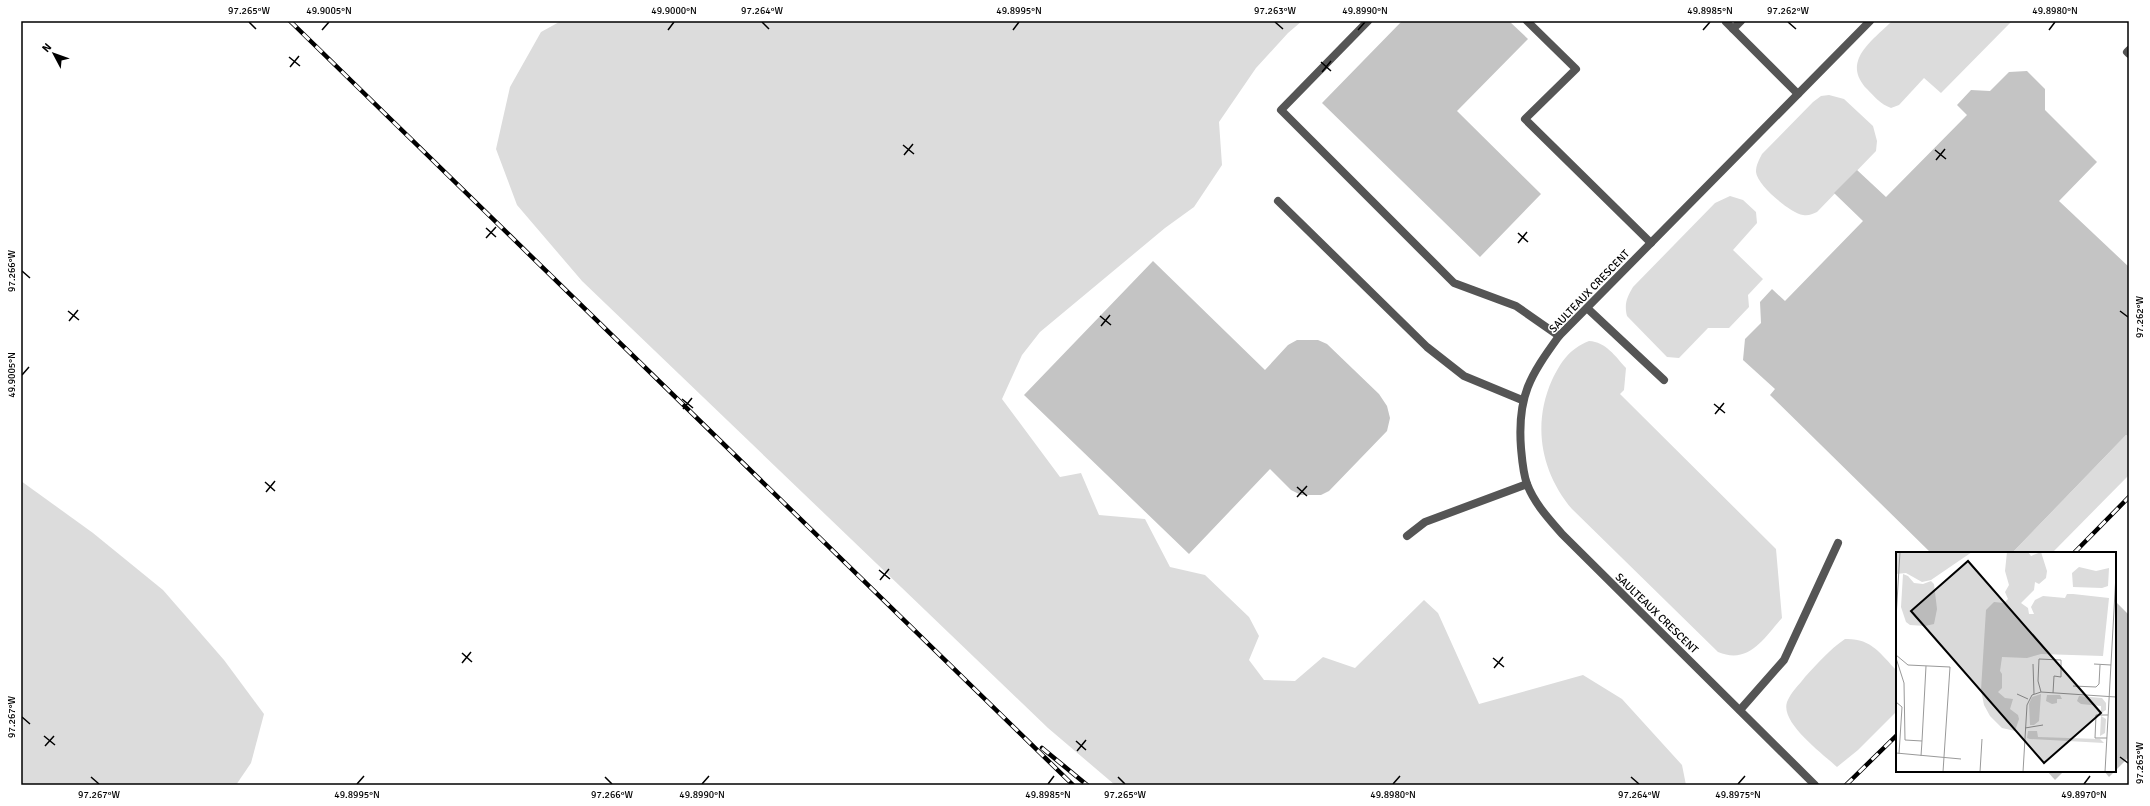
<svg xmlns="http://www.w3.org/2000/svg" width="2150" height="806" viewBox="0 0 2150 806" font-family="Signika,sans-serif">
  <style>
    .green { fill: #dcdcdc }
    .building { fill: #c4c4c4 }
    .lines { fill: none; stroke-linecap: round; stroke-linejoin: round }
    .lane { stroke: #555; stroke-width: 8 }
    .street { stroke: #555; stroke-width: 8 }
    .rail-casing { stroke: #000; stroke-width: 4.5 }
    .rail { stroke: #fff; stroke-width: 3; stroke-dasharray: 9; stroke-linecap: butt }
    .ticks { fill: none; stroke: #000; stroke-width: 1.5 }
    .labels { text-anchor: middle; stroke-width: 3; stroke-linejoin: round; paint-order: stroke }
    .street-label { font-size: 11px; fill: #000; stroke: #fff }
    .inset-road { fill: none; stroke: #999; stroke-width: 1 }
    .view { fill: #000; fill-opacity: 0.15; stroke: #000; stroke-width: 2 }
    .inset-edge { fill: none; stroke: #000; stroke-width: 2 }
    .neatline { fill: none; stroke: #000; stroke-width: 1.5 }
    .ticks-label { font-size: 10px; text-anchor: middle; fill: #000 }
  </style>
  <rect width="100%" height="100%" fill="#fff"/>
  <g class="green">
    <path d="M561,21h741l-14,12 -32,35 -37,54 3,43 -28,42 -29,21 -125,104 -18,23 -20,44 58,78 21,-4 18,42 46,4 25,48 35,8 44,42 10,19 -10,24 15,20 31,1 28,-24 32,11 69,-68 14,13 41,91 104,-29 39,24 60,66 4,20h-571l-67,-57 -466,-447 -65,-76 -21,-56 14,-62 31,-55z"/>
    <path d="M1892,21h120l-71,72 -17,-15 -25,27 -8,3c-11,-4 -16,-11 -24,-19 -26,-28 5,-48 25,-68z"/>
    <path d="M1829,95l15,4 29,27 4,15 -1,10 -59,61c-5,2 -8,4 -14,3 -13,-2 -46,-30 -47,-43 0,-7 3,-12 6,-18l51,-52 8,-6z"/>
    <path d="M1730,196l13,4 13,12 1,11 -24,27 30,29 -15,16 1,12 -20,21h-21l-29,30 -12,-1 -40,-41c-3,-12 0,-19 6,-29l82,-84z"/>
    <path d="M1589,341c17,1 26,15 37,27l-2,22 -4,4 156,155 6,69c-18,20 -33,47 -64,34l-146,-143c-31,-37 -40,-84 -20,-129 9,-18 17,-31 37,-39z"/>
    <path d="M2126,435l3,2v38l-77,78h-40z"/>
    <path d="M21,481l72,52 70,57 61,70 40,54 -13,49 -15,22h-215z"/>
    <path d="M1845,639c26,-1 35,14 52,32v40l-39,39 -21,17c-14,-13 -57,-44 -50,-65 4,-10 12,-17 18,-25 13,-14 24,-27 40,-38z"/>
  </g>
  <g class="building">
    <path d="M1402,21h107l19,18 -71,72 84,83 -61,63 -158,-154z"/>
    <path d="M2027,71l18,18v21l52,52 -38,39 70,66v170l-3,-2 -114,118h-81l-161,-158 5,-6 -32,-29 2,-21 16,-16 -1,-21 12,-13 13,12 78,-80 -29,-28 23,-23 29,27 81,-82 -10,-10 14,-15 19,1 19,-19z"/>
    <path d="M1153,261l112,109 23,-25 9,-5h21l9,4 52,50 8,12 3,12 -3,13 -58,60 -8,4h-20l-10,-5 -21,-21 -81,85 -165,-159z"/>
    <path d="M2115,601l14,14v142l-14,14z"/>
    <path d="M2047,771h17l-9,9z"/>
    <path d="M2104,771h11l-6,6z"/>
  </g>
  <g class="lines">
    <g class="lane">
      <path d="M1368,21l-87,89 173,173 62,23 43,30"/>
      <path d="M1527,21l49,48 -51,50 126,124"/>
      <path d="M1726,22l72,72"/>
      <path d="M1733,29l8,-8"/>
      <path d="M2129,50l-2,2 2,2"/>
      <path d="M1278,201l149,146 37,29 58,24"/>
      <path d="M1587,308l77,72"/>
      <path d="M1407,536l18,-14 102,-38"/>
      <path d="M1740,710l44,-50 54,-117"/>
    </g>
    <path class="street" d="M1815,785l-253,-251c-13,-15 -28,-31 -35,-50 -4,-11 -5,-25 -6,-36 -4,-52 9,-72 38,-112l311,-315"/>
    <defs>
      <g id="rail">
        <path d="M290,21l783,764"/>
        <path d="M2074,553l55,-56"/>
        <path d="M1042,748l45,37"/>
        <path d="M1846,785l51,-50"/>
      </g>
    </defs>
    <use href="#rail" class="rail-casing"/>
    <use href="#rail" class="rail"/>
  </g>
  <path class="ticks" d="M249,22l7,7M762,22l7,7M1275,22l8,7M1788,22l8,7M322,30l7,-8M668,30l6,-8M1013,30l6,-8M1358,30l7,-8M1703,30l7,-8M2049,30l6,-8M289,57l11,9M1321,62l10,9M290,67l9,-11M1322,72l9,-11M903,145l11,9M1935,150l11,9M904,155l9,-11M1936,160l9,-11M486,228l10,9M1518,233l10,9M486,238l10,-11M1518,243l9,-11M22,271l8,7M68,311l11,9M2120,311l8,6M1100,316l11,9M69,321l9,-11M1101,326l9,-11M22,375l7,-8M682,399l11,9M1714,404l11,9M683,409l9,-11M1715,414l9,-11M265,482l10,9M1297,487l10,9M266,492l9,-11M1297,497l10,-11M879,570l11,9M880,580l9,-11M462,653l10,9M1493,658l11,9M462,663l9,-11M1494,668l9,-11M22,717l8,7M44,736l11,9M1076,741l10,9M45,746l9,-10M1077,751l9,-11M2120,757l8,6M91,777l8,7M605,777l7,7M1118,777l7,7M1631,777l8,7M357,784l7,-8M702,784l7,-8M1048,784l6,-8M1393,784l7,-8M1738,784l7,-8M2084,784l6,-8"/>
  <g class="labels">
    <g class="street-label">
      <text transform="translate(1589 291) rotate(-46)" y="4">SAULTEAUX CRESCENT</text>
      <text transform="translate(1657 613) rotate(44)" y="4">SAULTEAUX CRESCENT</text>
    </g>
  </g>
  <g transform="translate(1896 552)">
    <rect width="220" height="220" fill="#fff"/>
    <path d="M0,0h76l-41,28 -9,2 -16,-9 -10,1zM111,0h21l3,4 10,-4 6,19 -1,7 -7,6 -4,-2 -1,8 -13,13 7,5 1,6h5l-3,-7 4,-7 8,-4 22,2 2,-4h6l36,4 -6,58 -62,-2 -14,4 -25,-1 -2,14 2,3v14l-4,4 7,6 8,1 -3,10 8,6 1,4 -4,12 -13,-3 -12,-12 -6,-11 -3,-15 5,-80 8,-8 10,1 4,-4 -3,-7 4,-7 -4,-14zM183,15l17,4 13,-3 -1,18 -6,2 -29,-1 -1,-14zM7,22l5,2 6,7 9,1 8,-3 3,3 3,25 -3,15 -9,2 -15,-1 -4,-3 -5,-15zM145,142l-2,27 -5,4h-4l-1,-21 3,-7zM151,143h13l2,4h-5v4l-5,1 -6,-3zM183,144l23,2 4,5v7l-5,3v-7l-20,-2 -4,-3zM205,164l5,3 -1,14 -5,3zM132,179h9l1,6 62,2 4,4 -74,-4 -3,-1z" fill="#dcdcdc"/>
    <path class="inset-road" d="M0,66l4,-66M0,103l12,10 42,2 -7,105M0,106l8,25 1,57 17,1 -1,15M137,112l1,30M198,112l17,1M177,134l23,1 3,-3 1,-19M145,140l-3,-11 1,-22 22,1v17l-7,-1 -1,17M121,142l11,5M0,150l6,5 -3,47M129,176l18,-3M211,186h-12l1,-23h12M26,189l4,-75M0,201l65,6M84,220l2,-33M127,220l4,-67 5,-10 9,-3 75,5M209,220l11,-198"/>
    <path class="view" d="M72,9l133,152 -57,50 -133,-152z"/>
    <rect width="220" height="220" class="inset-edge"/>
  </g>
  <rect width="2150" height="806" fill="none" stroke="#ffffff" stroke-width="44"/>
  <g transform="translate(54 54) rotate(311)" stroke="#ffffff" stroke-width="3" paint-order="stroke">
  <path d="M0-3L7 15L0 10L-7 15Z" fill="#000000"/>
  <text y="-6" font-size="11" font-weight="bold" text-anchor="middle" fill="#000000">N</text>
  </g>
  <rect x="22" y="22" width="2106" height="762" class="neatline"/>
  <g class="ticks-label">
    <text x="249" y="14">97.265°W</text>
    <text x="329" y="14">49.9005°N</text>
    <text x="674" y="14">49.9000°N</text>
    <text x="762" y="14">97.264°W</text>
    <text x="1019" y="14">49.8995°N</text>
    <text x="1275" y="14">97.263°W</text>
    <text x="1365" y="14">49.8990°N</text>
    <text x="1710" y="14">49.8985°N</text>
    <text x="1788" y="14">97.262°W</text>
    <text x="2055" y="14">49.8980°N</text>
    <text transform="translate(11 271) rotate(-90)" y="4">97.266°W</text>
    <text transform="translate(2139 317) rotate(-90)" y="4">97.262°W</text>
    <text transform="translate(11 375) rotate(-90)" y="4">49.9005°N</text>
    <text transform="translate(11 717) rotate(-90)" y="4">97.267°W</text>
    <text transform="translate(2139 763) rotate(-90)" y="4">97.263°W</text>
    <text x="99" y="798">97.267°W</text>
    <text x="357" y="798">49.8995°N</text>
    <text x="612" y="798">97.266°W</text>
    <text x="702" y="798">49.8990°N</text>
    <text x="1048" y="798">49.8985°N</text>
    <text x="1125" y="798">97.265°W</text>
    <text x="1393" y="798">49.8980°N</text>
    <text x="1639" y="798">97.264°W</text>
    <text x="1738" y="798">49.8975°N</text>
    <text x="2084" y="798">49.8970°N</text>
  </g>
</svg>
